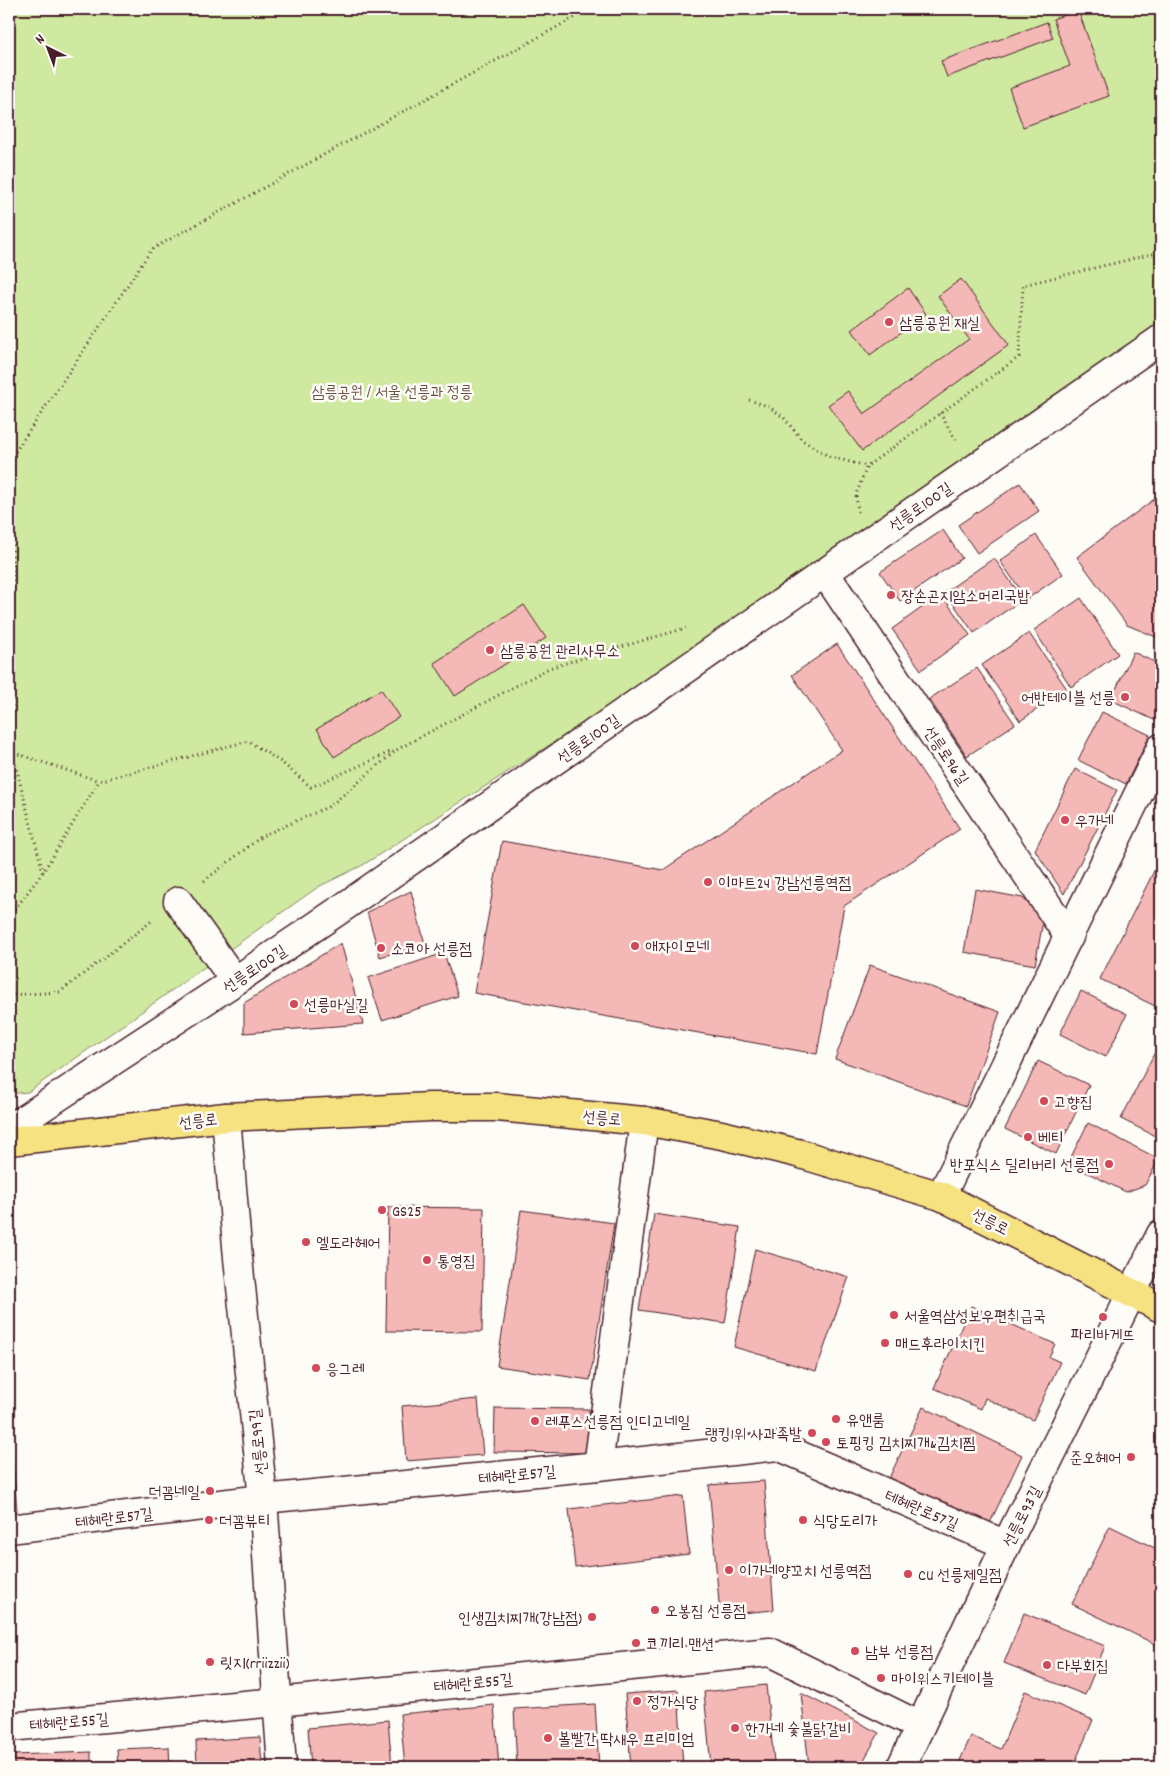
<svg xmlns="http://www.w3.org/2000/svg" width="1170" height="1776" viewBox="0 0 1170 1776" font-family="Dekko,'Poor Story',sans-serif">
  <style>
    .green { fill: #cfeaa0; stroke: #8c8466 }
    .building { fill: #f4b8b6; stroke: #4a1f2b }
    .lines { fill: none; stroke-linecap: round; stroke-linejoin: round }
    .minor-casing { stroke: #4a1f2b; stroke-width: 31 }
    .major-casing { stroke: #4a1f2b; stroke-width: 31 }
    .path { stroke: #4a1f2b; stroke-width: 3; stroke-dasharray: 1 4; stroke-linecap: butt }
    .minor { stroke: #fdfcf7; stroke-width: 28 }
    .major { stroke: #f6e281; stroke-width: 28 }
    .poi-dot { fill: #d1495b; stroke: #fdfcf7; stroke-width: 2 }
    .labels { text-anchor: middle; stroke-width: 5; stroke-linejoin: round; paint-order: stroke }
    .poi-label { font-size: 16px; fill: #4a1f2b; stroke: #fdfcf7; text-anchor: start }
    .park-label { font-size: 16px; fill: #6b5248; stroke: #fdfcf7 }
    .street-label { font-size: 16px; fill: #4a1f2b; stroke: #fdfcf7 }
  </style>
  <rect width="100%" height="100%" fill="#fdfcf7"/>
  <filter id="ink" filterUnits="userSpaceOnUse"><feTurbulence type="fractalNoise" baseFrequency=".02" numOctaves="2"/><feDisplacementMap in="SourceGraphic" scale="10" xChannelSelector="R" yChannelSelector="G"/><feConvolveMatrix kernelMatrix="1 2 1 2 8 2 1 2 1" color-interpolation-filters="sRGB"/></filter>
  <g filter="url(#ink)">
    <path class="green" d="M9,9h1152v320l-397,278 -401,258 -45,22 -290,205 -19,2z"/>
    <g class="building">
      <path d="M1078,10l31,86 -86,31 -14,-39 61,-22 -17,-47z"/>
      <path d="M1047,22l6,16 -106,39 -6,-16z"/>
      <path d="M961,279l48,66 -147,106 -34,-46 20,-14 16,23 105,-75 -31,-43z"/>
      <path d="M908,288l18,26 -56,41 -18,-25z"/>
      <path d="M1020,483l19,28 -62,42 -19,-28z"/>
      <path d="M1161,494v145l-34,-14 -50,-68z"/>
      <path d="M943,530l19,28 -62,43 -20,-29z"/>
      <path d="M1036,535l27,39 -36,25 -27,-38z"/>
      <path d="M994,558l29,41 -49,34 -29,-41z"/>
      <path d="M941,594l29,41 -49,35 -29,-41z"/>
      <path d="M1081,598l37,56 -47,33 -37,-57z"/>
      <path d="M524,605l22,33 -91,58 -21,-33z"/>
      <path d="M1029,633l38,56 -47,32 -38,-56z"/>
      <path d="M837,644l123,185 -116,77 -27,148 -343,-61 28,-152 161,29 179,-120 -50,-75z"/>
      <path d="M1133,652l28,13v40l-7,15 -43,-20z"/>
      <path d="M977,668l38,56 -48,32 -38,-57z"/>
      <path d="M381,689l18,28 -65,40 -17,-28z"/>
      <path d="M1102,712l48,23 -24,49 -48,-24z"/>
      <path d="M1075,769l42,21 -53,104 -29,-44z"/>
      <path d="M1155,869l6,3v137l-61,-30z"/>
      <path d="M975,889l48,9 20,23 -8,44 -71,-13z"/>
      <path d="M411,891l14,53 -45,13 -13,-45z"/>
      <path d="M341,943l22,81 -119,9v-30z"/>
      <path d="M444,953l14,43 -76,24 -14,-42z"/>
      <path d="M870,965l130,47 -34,94 -131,-47z"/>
      <path d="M1081,991l46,23 -21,43 -46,-23z"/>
      <path d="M1161,1040v99l-40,-20z"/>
      <path d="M1038,1061l51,24 -33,69 -51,-25z"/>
      <path d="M1088,1123l71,36 -14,26 -19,7 -58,-29z"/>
      <path d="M388,1207l96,1 -2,124 -96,-1z"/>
      <path d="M521,1210l93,13 -24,157 -93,-14z"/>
      <path d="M654,1214l86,13 -15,96 -86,-13z"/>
      <path d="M755,1249l94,28 -33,94 -82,-24z"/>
      <path d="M971,1306l84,38 -6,13 11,5 -27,58 -48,-22 -4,11 -47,-21z"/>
      <path d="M478,1399l5,56 -77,6 -4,-55z"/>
      <path d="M923,1407l99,48 -33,70 -100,-47z"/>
      <path d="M495,1408l94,1v44l-95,-1z"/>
      <path d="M9,1410l8,101h-8z"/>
      <path d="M1161,1438v19l-7,-4z"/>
      <path d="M764,1481l10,129 -54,5 -11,-130z"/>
      <path d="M683,1496l6,58 -114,13 -6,-58z"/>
      <path d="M1110,1526l51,25v96l-89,-43z"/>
      <path d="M1024,1613l81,33 -20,49 -81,-32z"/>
      <path d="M766,1685l8,77 -46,5h-17l-7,-75z"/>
      <path d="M678,1690l5,77h-52l-6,-73z"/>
      <path d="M1025,1691l68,29 -20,47h-116l14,-31 30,13z"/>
      <path d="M801,1693l78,40 -19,34h-51z"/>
      <path d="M595,1704l4,63h-82l-3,-58z"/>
      <path d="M494,1705l5,62h-94l-5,-53z"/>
      <path d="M388,1720l4,47h-81l-3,-39z"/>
      <path d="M260,1737l2,30h-65l-1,-26z"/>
      <path d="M169,1747l1,20h-52l-1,-18z"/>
      <path d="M91,1752v15h-76l-1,-12z"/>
    </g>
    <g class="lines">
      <defs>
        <g id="minor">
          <path d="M825,573l244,364"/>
          <path d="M178,901l57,80"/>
          <path d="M226,1117l12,141 25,241 19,268"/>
          <path d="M9,1129l226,-148 103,-70 823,-572"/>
          <path d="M941,1196l220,-448"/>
          <path d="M598,1466l46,-345"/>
          <path d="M9,1529l254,-30 335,-33 180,-20 228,99"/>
          <path d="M9,1727l268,-25 493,-50 150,74"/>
          <path d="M901,1767l105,-222 155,-311"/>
        </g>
        <path id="major" d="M9,1141l217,-24 204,-10h67l147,14 78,14 75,18 144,43 220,112"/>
      </defs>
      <use href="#minor" class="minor-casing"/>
      <use href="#major" class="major-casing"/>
      <g class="path">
        <path d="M749,400l19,6 16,12 18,22 28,17 37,9"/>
        <path d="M940,413l17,29"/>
        <path d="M858,512l-2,-17 11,-29 152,-109 4,-72 138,-33"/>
        <path d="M9,751l90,30"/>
        <path d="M43,872l-31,-121 1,-296 139,-206 438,-240"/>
        <path d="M204,881l58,-45 68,-30 68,-57 151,-81 137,-40"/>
        <path d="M9,917l34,-45 56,-91 149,-40 33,21 30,25 82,-36"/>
        <path d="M9,995l51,-3 93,-72"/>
      </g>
      <use href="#minor" class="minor"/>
      <use href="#major" class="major"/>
    </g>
  </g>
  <g class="poi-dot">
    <circle cx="889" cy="322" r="5"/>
    <circle cx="891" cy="595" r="5"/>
    <circle cx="490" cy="650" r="5"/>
    <circle cx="1125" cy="697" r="5"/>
    <circle cx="1065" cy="820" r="5"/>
    <circle cx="708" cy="882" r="5"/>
    <circle cx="635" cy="946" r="5"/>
    <circle cx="381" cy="948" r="5"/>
    <circle cx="294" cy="1004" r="5"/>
    <circle cx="1044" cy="1101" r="5"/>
    <circle cx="1028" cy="1137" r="5"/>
    <circle cx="1109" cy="1164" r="5"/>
    <circle cx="382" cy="1210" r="5"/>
    <circle cx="306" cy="1242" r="5"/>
    <circle cx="427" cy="1260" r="5"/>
    <circle cx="894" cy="1315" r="5"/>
    <circle cx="1103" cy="1317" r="5"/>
    <circle cx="885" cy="1343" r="5"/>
    <circle cx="316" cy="1368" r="5"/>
    <circle cx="836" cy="1419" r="5"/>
    <circle cx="535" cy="1421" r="5"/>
    <circle cx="812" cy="1433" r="5"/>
    <circle cx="826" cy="1442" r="5"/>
    <circle cx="1131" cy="1457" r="5"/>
    <circle cx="210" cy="1491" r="5"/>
    <circle cx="209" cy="1520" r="5"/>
    <circle cx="803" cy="1520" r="5"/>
    <circle cx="729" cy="1570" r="5"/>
    <circle cx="908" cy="1574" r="5"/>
    <circle cx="655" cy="1610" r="5"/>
    <circle cx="592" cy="1617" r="5"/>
    <circle cx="636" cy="1643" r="5"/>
    <circle cx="855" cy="1651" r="5"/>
    <circle cx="210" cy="1662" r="5"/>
    <circle cx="1047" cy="1665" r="5"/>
    <circle cx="881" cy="1678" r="5"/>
    <circle cx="637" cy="1701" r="5"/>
    <circle cx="735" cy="1728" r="5"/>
    <circle cx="548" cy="1738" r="5"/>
  </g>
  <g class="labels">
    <g class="poi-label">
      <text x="899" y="328">삼릉공원 재실</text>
      <text x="901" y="601">장손곤지암소머리국밥</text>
      <text x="500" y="656">삼릉공원 관리사무소</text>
      <text x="1115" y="703" text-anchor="end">어반테이블 선릉</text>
      <text x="1075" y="826">우가네</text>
      <text x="718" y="888">이마트24 강남선릉역점</text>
      <text x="645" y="952">애자이모네</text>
      <text x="391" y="954">소코아 선릉점</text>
      <text x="304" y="1010">선릉마실길</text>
      <text x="1054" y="1107">고향집</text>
      <text x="1038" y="1143">베티</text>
      <text x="1099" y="1170" text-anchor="end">반포식스 딜리버리 선릉점</text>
      <text x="392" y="1216">GS25</text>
      <text x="316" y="1248">엘도라헤어</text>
      <text x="437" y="1266">통영집</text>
      <text x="904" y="1321">서울역삼성보우편취급국</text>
      <text x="1103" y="1340" text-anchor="middle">파리바게뜨</text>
      <text x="895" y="1349">매드후라이치킨</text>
      <text x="326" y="1374">응그레</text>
      <text x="846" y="1425">유앤룸</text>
      <text x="545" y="1427">레푸스선릉점 인디고네일</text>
      <text x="802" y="1439" text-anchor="end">랭킹1위 사과족발</text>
      <text x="836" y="1448">토핑킹 김치찌개&amp;김치찜</text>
      <text x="1121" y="1463" text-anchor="end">준오헤어</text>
      <text x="200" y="1497" text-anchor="end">더꼼네일</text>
      <text x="219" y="1526">더꼼뷰티</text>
      <text x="813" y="1526">식당도리가</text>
      <text x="739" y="1576">이가네양꼬치 선릉역점</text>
      <text x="918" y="1580">CU 선릉제일점</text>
      <text x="665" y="1616">오봉집 선릉점</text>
      <text x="582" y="1623" text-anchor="end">인생김치찌개(강남점)</text>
      <text x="646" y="1649">코끼리 맨션</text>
      <text x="865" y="1657">남부 선릉점</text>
      <text x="220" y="1668">릿지(rriizzii)</text>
      <text x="1057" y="1671">다부회집</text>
      <text x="891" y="1684">마이위스키테이블</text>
      <text x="647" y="1707">정가식당</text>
      <text x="745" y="1734">한가네 숯불닭갈비</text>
      <text x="558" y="1744">볼빨간 딱새우 프리미엄</text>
    </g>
    <g class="park-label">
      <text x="392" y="397">삼릉공원 / 서울 선릉과 정릉</text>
    </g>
    <g class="street-label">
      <text transform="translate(920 506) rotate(-35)" y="6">선릉로100길</text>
      <text transform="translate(588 738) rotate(-35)" y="6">선릉로100길</text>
      <text transform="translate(947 755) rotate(56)" y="6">선릉로96길</text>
      <text transform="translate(254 968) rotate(-34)" y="6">선릉로100길</text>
      <text transform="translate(602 1117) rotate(5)" y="6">선릉로</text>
      <text transform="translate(198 1120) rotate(-6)" y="6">선릉로</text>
      <text transform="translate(991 1221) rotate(27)" y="6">선릉로</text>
      <text transform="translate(257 1442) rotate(-96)" y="6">선릉로99길</text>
      <text transform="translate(517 1474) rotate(-6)" y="6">테헤란로57길</text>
      <text transform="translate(922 1509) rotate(23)" y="6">테헤란로57길</text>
      <text transform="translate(1021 1516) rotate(-63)" y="6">선릉로93길</text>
      <text transform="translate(114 1517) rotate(-7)" y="6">테헤란로57길</text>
      <text transform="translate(473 1682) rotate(-6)" y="6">테헤란로55길</text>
      <text transform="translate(69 1721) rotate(-5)" y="6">테헤란로55길</text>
    </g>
  </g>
  <rect width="1170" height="1776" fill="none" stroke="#fdfcf7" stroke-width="30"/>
  <rect x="15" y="15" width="1140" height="1746" fill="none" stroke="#4a1f2b" stroke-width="2" filter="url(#ink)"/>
  <g transform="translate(48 48) rotate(318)" stroke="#fdfcf7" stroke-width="4" paint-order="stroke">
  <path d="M0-4L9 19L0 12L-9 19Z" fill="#4a1f2b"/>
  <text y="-8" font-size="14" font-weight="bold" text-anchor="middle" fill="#4a1f2b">N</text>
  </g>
</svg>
